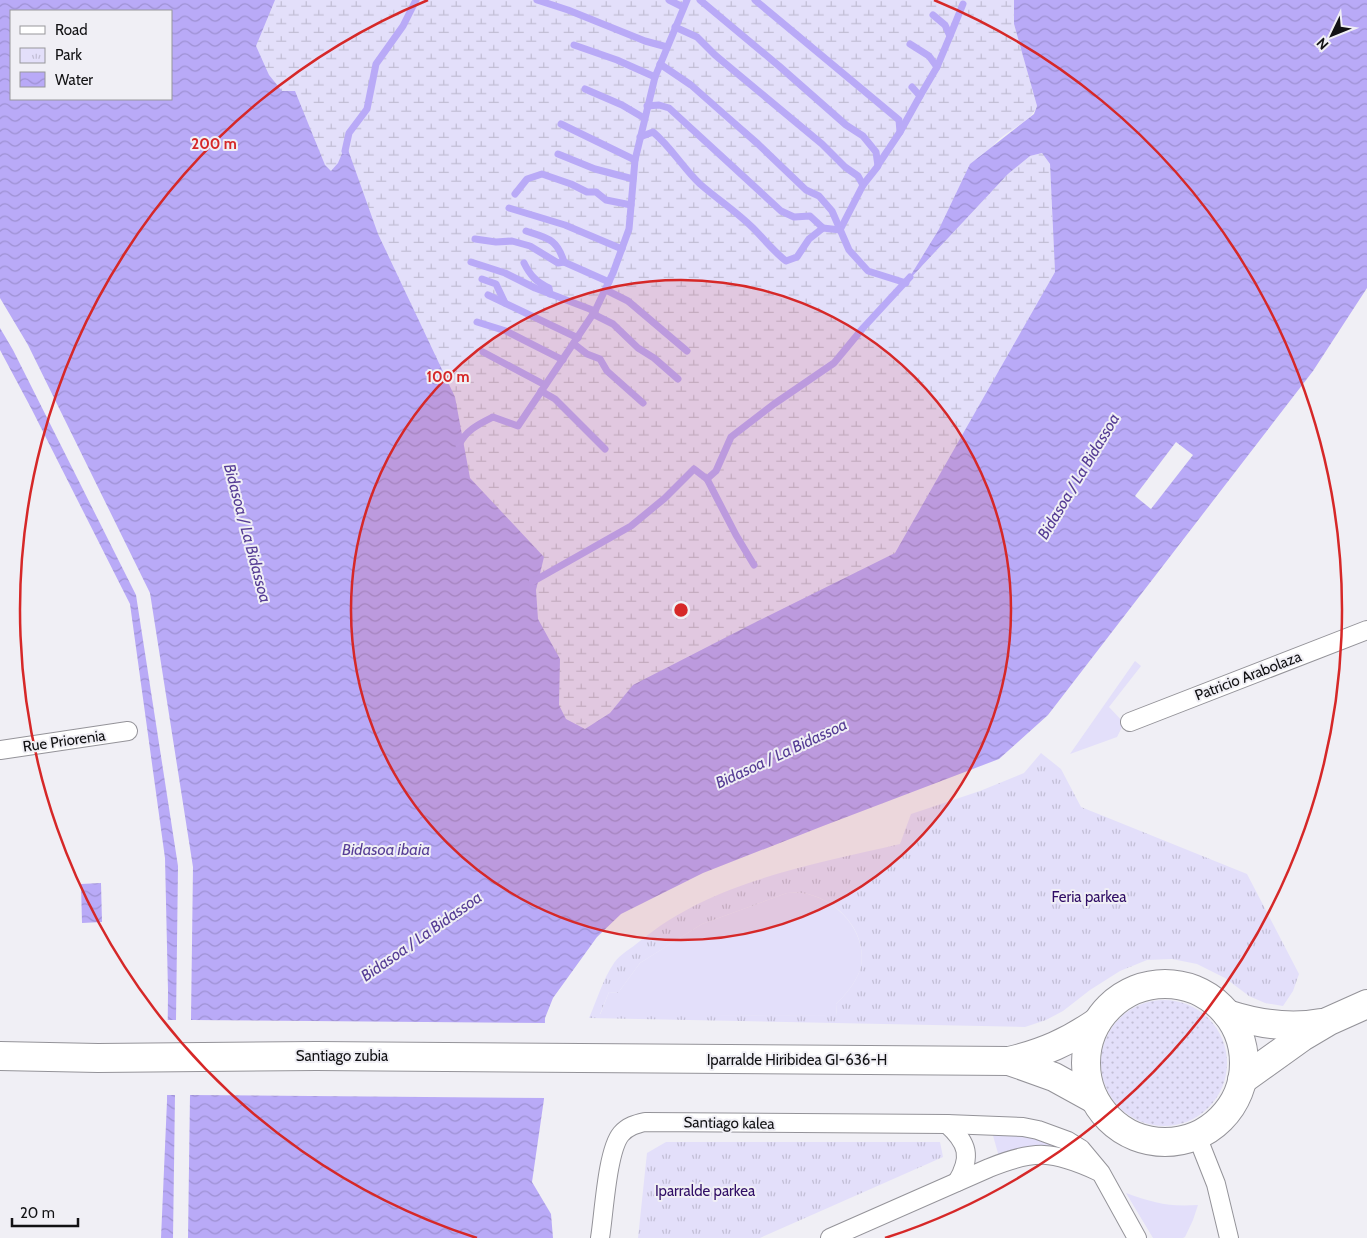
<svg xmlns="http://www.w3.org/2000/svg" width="1367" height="1238" viewBox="0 0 1367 1238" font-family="Cabin,sans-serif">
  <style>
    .grass { fill: #e3dffa }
    .wetland { fill: url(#wetland-marsh) }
    .park { fill: url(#park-tufts); fill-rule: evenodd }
    .garden { fill: url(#garden-dots) }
    .water { fill: url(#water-waves); fill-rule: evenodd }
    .pier { fill: #f0eff5 }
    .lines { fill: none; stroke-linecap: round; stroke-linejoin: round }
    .stream { stroke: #b9aaf7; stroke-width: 7 }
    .street-casing { stroke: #949399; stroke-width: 20 }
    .primary-casing { stroke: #949399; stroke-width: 30 }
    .street { stroke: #fff; stroke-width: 18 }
    .primary { stroke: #fff; stroke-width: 28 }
    .ring { fill: none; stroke: #d62828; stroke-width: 2.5 }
    .labels { text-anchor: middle; stroke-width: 4; stroke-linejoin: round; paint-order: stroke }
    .street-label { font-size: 15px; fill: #121214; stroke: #f0eff5 }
    .park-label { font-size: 15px; fill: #300e66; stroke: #f0eff5 }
    .water-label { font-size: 16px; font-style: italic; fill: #563d95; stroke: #f0eff5 }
    .centre { fill: #d62828; stroke: #f0eff5; stroke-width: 2.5 }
    .ring-label { font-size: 15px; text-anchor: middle; font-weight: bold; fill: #d62828; stroke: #f0eff5; stroke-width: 4; stroke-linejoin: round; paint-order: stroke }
  </style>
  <defs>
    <pattern id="wetland-marsh" width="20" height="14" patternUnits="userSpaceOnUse" patternTransform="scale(1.25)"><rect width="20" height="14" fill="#e3dffa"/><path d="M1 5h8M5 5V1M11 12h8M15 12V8" fill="none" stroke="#c2bed5"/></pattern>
    <pattern id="park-tufts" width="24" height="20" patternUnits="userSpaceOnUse" patternTransform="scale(1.25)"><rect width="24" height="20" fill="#e3dffa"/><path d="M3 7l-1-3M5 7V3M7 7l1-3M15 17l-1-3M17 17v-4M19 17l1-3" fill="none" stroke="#c2bed5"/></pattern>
    <pattern id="garden-dots" width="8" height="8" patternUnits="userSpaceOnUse" patternTransform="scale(1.25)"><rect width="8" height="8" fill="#e3dffa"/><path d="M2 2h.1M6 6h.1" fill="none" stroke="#c2bed5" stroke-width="1.8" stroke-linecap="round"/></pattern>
    <pattern id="water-waves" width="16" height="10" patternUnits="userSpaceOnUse" patternTransform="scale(1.25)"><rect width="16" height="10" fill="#b9aaf7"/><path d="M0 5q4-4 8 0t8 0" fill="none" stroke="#9e91d3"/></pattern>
  </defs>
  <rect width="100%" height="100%" fill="#f0eff5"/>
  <g class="grass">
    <path d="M1135,661l6,5 -32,41 15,16 -7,14 -47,17z"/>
    <path d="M787,893c5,0 10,-1 15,0 35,5 68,41 58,77 -5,14 -14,24 -24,34l1,12 -237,-1 9,-23 9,1 22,-30 62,-39z"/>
    <path d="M992,1132l47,6 30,11 -2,3 -68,5z"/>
    <path d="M1126,1193c28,10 42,14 72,12l-5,15 -8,17 -2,1h-30z"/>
  </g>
  <path class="wetland" d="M195,0h819v24l23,82c-8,19 -33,24 -45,41 -30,42 -57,88 -84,134l100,-107 22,-18 12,-3 8,11 5,108 -159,281 -337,213z"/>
  <g class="park">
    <path d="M1041,753l20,16 20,38 166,67 52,100 -6,17 -10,15 -18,-3 -16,-7 -24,-18 -28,-14 -25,-5 -25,1 -27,11 -30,19 -27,21 -17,9 -21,7 -436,-9c8,-18 14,-39 25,-55 6,-9 18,-15 26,-22 73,-60 171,-76 260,-97l11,-30 69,-23 44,-18zM787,893c5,0 10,-1 15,0 36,5 68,41 58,77 -5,14 -14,24 -24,34l1,12 -237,-2 9,-22 9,1 22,-30 62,-39z"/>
    <path d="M666,1142h274l3,15 -183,81h-122l9,-85z"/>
  </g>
  <circle class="garden" cx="1164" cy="1063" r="63"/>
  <g class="water">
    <path d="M0,0h275l-19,46 13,29 13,16h13l30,74 6,6 7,-8 8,-19 32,90 77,163 15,81 74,79 -8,33 2,29 22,40 -1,46 7,14 19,10 25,-16 23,-28 115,-59 147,-73 160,-281 -5,-108 -8,-11 -12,3 -22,18 -102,109 33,-54 31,-65 64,-50 3,-8 -23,-82v-24h353v288l-54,83 -265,344 -49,44 -176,67 -120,47 -82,41 -24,23 -44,61 -8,20 -1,81 -12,83 19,32 2,24h-392l6,-137 1,-110 -3,-133 -35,-254 -99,-196 -31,-58zM11,11h160v88h-160z"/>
    <path d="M101,883l1,39 -20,1 -1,-39z"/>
  </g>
  <g class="pier">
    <path d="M0,298l28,47 122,248 43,274 -2,153 356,3v75l-357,-3 -2,143h-15l2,-143h-11l1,-75h11l2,-154 -42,-271 -123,-245 -13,-22z"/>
    <path d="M1176,442l17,13 -42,54 -16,-13z"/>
  </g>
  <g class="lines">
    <g class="stream">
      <path d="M537,0l31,10 77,31 22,6"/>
      <path d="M669,0l14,7"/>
      <path d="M700,0l79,66 67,59 17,11 13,16 2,14 -15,19"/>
      <path d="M755,0l144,120 1,12 -22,33"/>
      <path d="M933,15l12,10 5,11 -13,31"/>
      <path d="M675,27l22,10 18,18 107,89 23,23 13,9 5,9 -23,45"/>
      <path d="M950,36l13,-32"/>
      <path d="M910,44l19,12 8,11 -17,29"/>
      <path d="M574,45l43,15 38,17"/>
      <path d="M660,64l31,21 34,30 33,29 48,46 13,6 13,15 17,39 19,21 38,12"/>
      <path d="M585,89l37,16 22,13"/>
      <path d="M647,106l12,-1 10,3 112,103 13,6 16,-1 13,12"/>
      <path d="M561,124l74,36"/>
      <path d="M900,132l20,-36 -8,-9"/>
      <path d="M640,137l13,-5c18,15 30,36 47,52 17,15 37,28 53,44 11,11 21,24 33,33l11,-4 12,-18 14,-11 17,2"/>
      <path d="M345,151l4,-18 18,-24 9,-45 27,-38 13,-26"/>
      <path d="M558,154l37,15 38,10"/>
      <path d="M515,194l12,-15 15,-5 29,10 16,8h9l10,8 25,5"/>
      <path d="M509,208l56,17 57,24"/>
      <path d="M526,231c22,7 31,8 38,31l45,20"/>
      <path d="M475,239l21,3 16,-1 18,5 28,17 6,-1"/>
      <path d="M471,262l34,11 30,15 60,23"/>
      <path d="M524,263c6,12 12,19 25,25l1,6"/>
      <path d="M482,279l14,5 9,19"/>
      <path d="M606,290l22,11 59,50"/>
      <path d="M488,295l90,43"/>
      <path d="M593,314l20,10 25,24 16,10 24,21"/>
      <path d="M477,322l29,9 57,29"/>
      <path d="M574,344l13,10 13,5 7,12 36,32"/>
      <path d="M483,352l62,33"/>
      <path d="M541,391l14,8 50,50"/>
      <path d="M459,445c7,-15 20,-21 34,-28l25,9 77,-115 18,-38 16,-44 6,-69 20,-83 32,-77"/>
      <path d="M707,479l29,56 18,30"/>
      <path d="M532,582l99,-56 34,-28 29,-29 13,10 9,-8 15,-34 43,-33 60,-41 29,-35 47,-51"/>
    </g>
    <defs>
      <g id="street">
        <path d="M1130,722l237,-92"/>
        <path d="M0,750l128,-19"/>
        <path d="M947,1124c21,19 25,33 10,58"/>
        <path d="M1197,1136l19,48 13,54"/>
        <path d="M600,1238c4,-24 7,-87 21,-104 7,-8 15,-10 24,-12l302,2 76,3 15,3 30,11 13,8 20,24 36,65"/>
        <path d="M830,1238l159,-70c46,-19 64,-17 108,3"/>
      </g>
      <g id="primary">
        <circle cx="1165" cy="1063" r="79"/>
        <path d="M1227,1014c31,10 62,15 94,9"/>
        <path d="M0,1056l98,2 218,-2 693,5c34,-8 59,-19 88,-39"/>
        <path d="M1009,1061l45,16 40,22"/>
        <path d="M1242,1080l60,-43 27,-16 38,-17"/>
      </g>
    </defs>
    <use href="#street" class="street-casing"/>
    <use href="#primary" class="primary-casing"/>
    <use href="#street" class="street"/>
    <use href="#primary" class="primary"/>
  </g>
  <circle cx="681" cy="610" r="330" fill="#d62828" fill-opacity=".12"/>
  <g class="ring">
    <circle cx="681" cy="610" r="330"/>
    <path d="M477 1238A660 660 0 0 1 428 0M934 0A660 660 0 0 1 885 1238"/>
  </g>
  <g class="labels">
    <g class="street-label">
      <text transform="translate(1248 676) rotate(-21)" y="5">Patricio Arabolaza</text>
      <text transform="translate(64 741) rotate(-8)" y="5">Rue Priorenia</text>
      <text x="342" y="1061">Santiago zubia</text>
      <text x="797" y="1065">Iparralde Hiribidea GI-636-H</text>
      <text transform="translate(729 1123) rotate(1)" y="5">Santiago kalea</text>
    </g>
    <g class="park-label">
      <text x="1089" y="902">Feria parkea</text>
      <text x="705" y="1196">Iparralde parkea</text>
    </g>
    <g class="water-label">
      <text transform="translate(1078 476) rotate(-59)" y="6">Bidasoa / La Bidassoa</text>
      <text transform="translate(248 533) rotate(75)" y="6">Bidasoa / La Bidassoa</text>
      <text transform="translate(781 753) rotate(-25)" y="6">Bidasoa / La Bidassoa</text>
      <text x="386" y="855">Bidasoa ibaia</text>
      <text transform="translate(421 936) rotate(-35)" y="6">Bidasoa / La Bidassoa</text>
    </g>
  </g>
  <circle cx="681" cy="610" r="8" class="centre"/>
  <g class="ring-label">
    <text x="214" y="149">200 m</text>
    <text x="448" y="382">100 m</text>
  </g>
  <rect x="10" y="10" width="162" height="90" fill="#f0eff5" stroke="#97979b"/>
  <rect x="20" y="26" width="25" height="8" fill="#ffffff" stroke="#97979b"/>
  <text x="55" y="35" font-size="15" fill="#121214">Road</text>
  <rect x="20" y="48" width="25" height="15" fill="url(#park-tufts)" stroke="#97979b"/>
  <text x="55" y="60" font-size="15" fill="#121214">Park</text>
  <rect x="20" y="72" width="25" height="15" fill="url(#water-waves)" stroke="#97979b"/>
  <text x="55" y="85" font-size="15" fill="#121214">Water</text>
  <g transform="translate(1332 35) rotate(227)" stroke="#f0eff5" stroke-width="4" paint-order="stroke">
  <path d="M0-4L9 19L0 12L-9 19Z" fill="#121214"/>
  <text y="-8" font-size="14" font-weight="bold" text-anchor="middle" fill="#121214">N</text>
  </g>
  <path d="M12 1218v8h66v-8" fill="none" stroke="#121214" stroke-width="2.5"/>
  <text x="20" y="1218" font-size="15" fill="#121214" stroke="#f0eff5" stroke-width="4" paint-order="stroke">20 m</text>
</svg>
